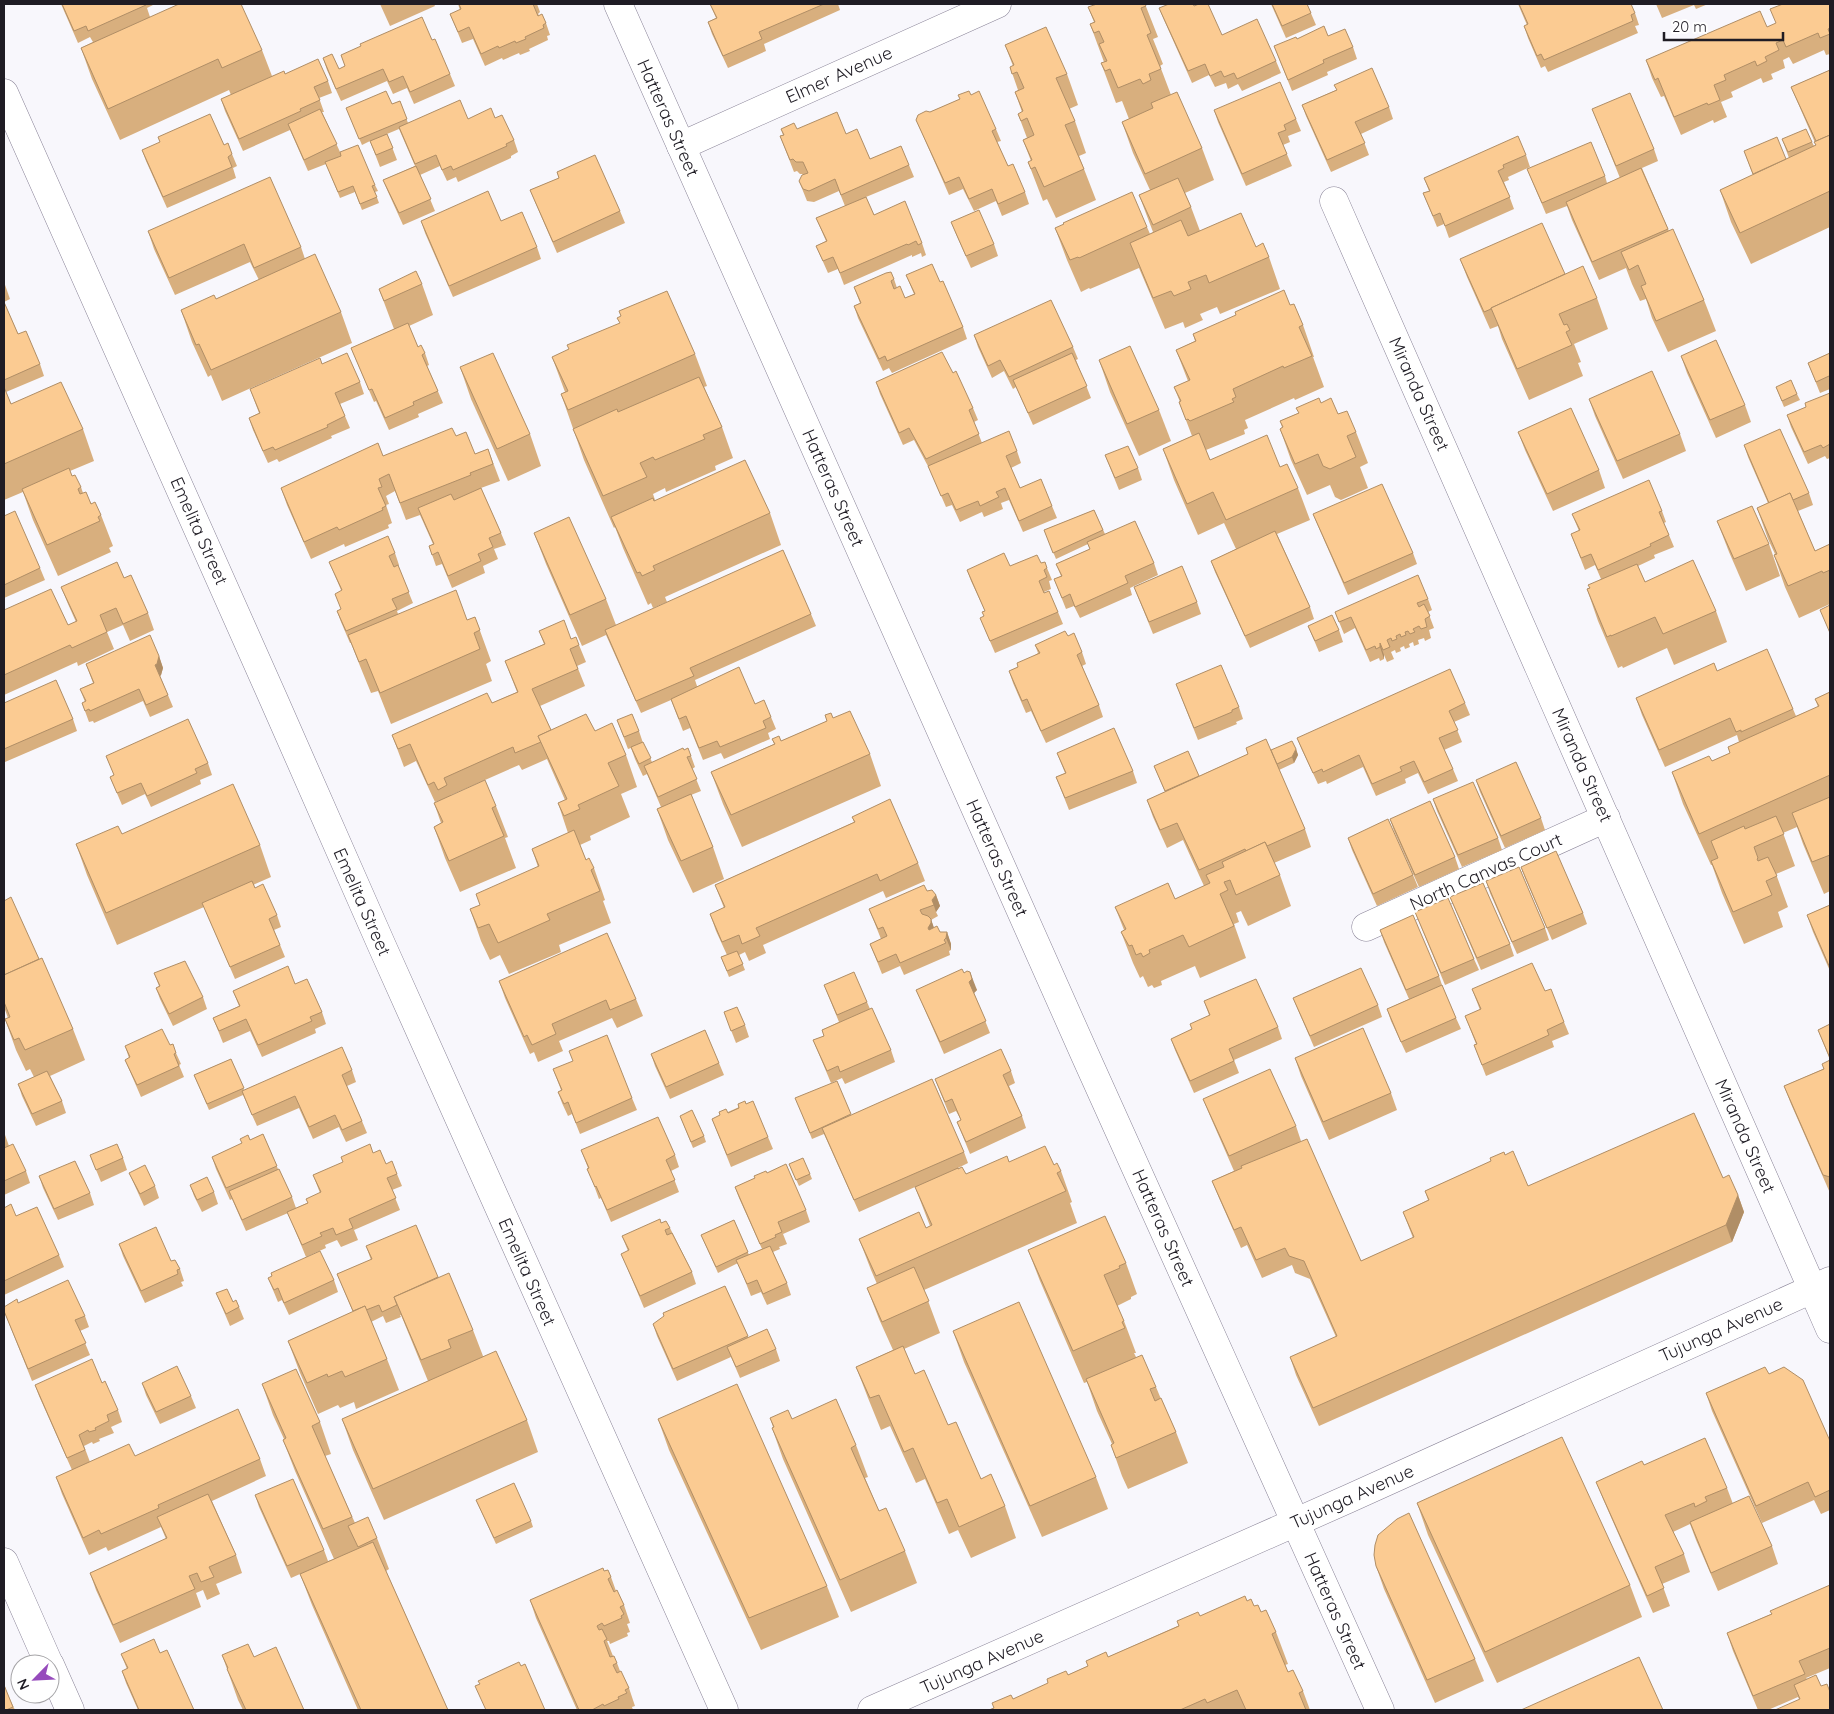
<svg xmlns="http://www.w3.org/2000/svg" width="1834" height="1714" viewBox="0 0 1834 1714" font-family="Quicksand,sans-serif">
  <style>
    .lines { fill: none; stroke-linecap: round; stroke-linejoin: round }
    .street-casing { stroke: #898397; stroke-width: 29 }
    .secondary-casing { stroke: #898397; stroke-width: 29 }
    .street { stroke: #fff; stroke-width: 28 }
    .secondary { stroke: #fff; stroke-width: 28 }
    .wall { fill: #d8af7e }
    .shaded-wall { fill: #b08e66 }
    .building { fill: #fbcb92; stroke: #b08e66 }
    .labels { text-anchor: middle; stroke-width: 5; stroke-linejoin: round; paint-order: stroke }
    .street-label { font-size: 18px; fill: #1f1c24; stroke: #fff }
  </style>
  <rect width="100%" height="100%" fill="#f8f7fc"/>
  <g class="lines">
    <defs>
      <g id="street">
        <path d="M618,4l467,1051 295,655"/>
        <path d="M4,93l269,605 109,248 342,764"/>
        <path d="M681,146l316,-142"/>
        <path d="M1334,201l496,1128"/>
        <path d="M1366,927l240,-109"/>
        <path d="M4,1562l45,102"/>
        <path d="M50,1665l20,45"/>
      </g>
      <path id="secondary" d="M872,1710l476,-211 482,-218"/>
    </defs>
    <use href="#street" class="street-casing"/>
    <use href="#secondary" class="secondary-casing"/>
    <use href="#street" class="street"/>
    <use href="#secondary" class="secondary"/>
  </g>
  <g class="wall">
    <path d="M61,4h91l1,1 -6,3 3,9 112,33 10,26 13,-2 43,7 4,12 -13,5 5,14h-2l18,40 35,33 3,6 -3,1 4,11 -17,7 -7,-18 -15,6 -14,-34 -18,7 -18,-41 -47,21 -18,-40 -4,-12 10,-4 -2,-5 -109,50 -28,-61 -11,-31 12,-6 -3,-5 -12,6z"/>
    <path d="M380,4h54l1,2 -45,20z"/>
    <path d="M458,4h79l3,8 -2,2 8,9 4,12 -3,1 1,4 -19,9 1,2 -10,4 -1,-2 -16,7 -1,-2 -17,8 -12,-27 -11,4 -7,-17 -5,-12 10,-4z"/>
    <path d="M710,4h128l2,6 -76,34 2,7 -38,17 -16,-34 -4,-12 8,-4z"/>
    <path d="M1145,4l13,33 -5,2 10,25 -3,2 11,29 31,53 12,32 -29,13 6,14 9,24 56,16 13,10 11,32 -60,25 -3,-7 -17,7 3,6 -18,8 -2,-6 -18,7 -26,-61 -49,21 -1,-1 -8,4 -14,-32 -12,-32 92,-1 3,7 3,-2 -14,-37 11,-5 -17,-37 -11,-31 7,-3 -7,-18 -6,2 -15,-40 3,-1 -14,-38 4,-2 -6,-15z"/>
    <path d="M1271,4h36l9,21 -30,13z"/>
    <path d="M1518,4l117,9 4,12 -4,1 3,7 -90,39 -3,-6 -4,2 -13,-30 -4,-12 3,-1z"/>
    <path d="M1656,4h52l-12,5 -2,-4 -32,13z"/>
    <path d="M1830,4v50l-4,1 -2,-5 -31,14 -4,-7 -6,3 2,8 -14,6 2,5 -10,4 -2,-5 -30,14 2,5 -12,5 6,15 -13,6 -1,-3 -32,15 -17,-39 -3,1 -9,-19 -6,-18 121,-33z"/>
    <path d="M1194,6l28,29 54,26 5,12 -39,18 -4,-7 -10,5 -2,-6 -11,4 -6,-12 -17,8 -28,-63 -5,-12z"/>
    <path d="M1328,36l25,11 4,12 -30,13 1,3 -36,16 -18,-45 23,-7z"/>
    <path d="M432,40l18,34 5,12 -41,18 -7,-16 -14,6 -6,-13 -46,20 -14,-31 -4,-12 16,11 6,-3 -4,-11z"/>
    <path d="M1005,45l62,29 11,31 -9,4 6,12 11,32 -7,3 5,13 12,31 -40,18 -9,-19 -4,2 -15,-39 3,-1 -8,-21 4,-2 -9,-24 4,-2 -7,-20 3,-2 -8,-23 3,-1z"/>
    <path d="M1830,70v157l-79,37 -20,-42 -11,-32 33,-15 -9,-24 42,8 3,-1 -7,-19 30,3 2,4 2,-1 -25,-58z"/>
    <path d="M1336,90l53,17 4,12 -32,15 8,21 -38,17 -25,-56 -4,-11z"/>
    <path d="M971,95l25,34 5,12 -4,1 11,24 17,26 4,12 -27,12 -6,-15 -22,10 -11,-22 -14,6 -28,-64 -5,-11 14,-8z"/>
    <path d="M400,101l8,22 60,-4 27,-1 19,22 4,12 -7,4v2l-53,24 -2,-5 -9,4 -7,-15 -20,9 15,36 -32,14 -15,-33 -5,-12 32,-14 -16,-37 -12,5 10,26 -17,7 -10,-26 -8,4 -14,-32 44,-9z"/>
    <path d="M1592,109l62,40 4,12 -16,7 27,63 35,69 12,31 -48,21 -16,-34 -6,-19 -6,2 -8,-17 -6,-16 -27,12 -27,-60 -5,-14 -21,8 -19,-45 78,7 2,7 13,-5z"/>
    <path d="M1214,110l82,9 5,12 -13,5 2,6 -7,3 9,21 -46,20 -28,-64z"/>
    <path d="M781,129h16l49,5 24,25 39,6 5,12 -48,20 8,18 48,28 4,12 -4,2 -1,-4 -9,4v-2l-68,30 -6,-16 -10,4 -12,-27 10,-5 -10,-23 29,-12 -6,-15 -25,11 -7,-1 -8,-20 5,-7h-4l-3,-3 -3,1 -14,-36 3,-1z"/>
    <path d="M224,145l8,9 5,12 -4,2 3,10 -69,30 -21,-47 -4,-11z"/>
    <path d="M1526,155l4,12 -22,10 1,3 -5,2 10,27 -65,29 -5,-14 -7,3 -14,-34 6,-2 -5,-13z"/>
    <path d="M557,172l63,39 5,12 -68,30 -22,-51 -5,-12 29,-12z"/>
    <path d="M421,221h80l36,26 4,12 -88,38 -28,-64z"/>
    <path d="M951,222l43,22 4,12 -27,12 -15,-34z"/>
    <path d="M148,231l153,16 4,12 36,53 11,31 -130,58 -11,-26 -3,2 -16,-35 -11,-32 35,-11 43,-19 -9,-18 -75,33 -21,-46z"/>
    <path d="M1460,259l105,15 32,24 11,31 -34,15 7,18 -3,1 5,13 -54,24 -27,-61 -4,-13 -8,3 -23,-52z"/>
    <path d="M906,275l34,7 23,45 4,12 -75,34 -3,-5 -6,3 -25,-53 -4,-12 6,-3 -6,-16 40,-8 3,9 8,10 9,-4z"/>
    <path d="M4,282l6,17 -6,3z"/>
    <path d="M422,284l11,31 -24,11 9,21 7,6 4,12 -2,1 16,37 -25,11 1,3 -30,13 -13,-29 -2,1 -23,-54 43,-19 -15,-40z"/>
    <path d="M4,302l14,32 22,30 4,12 -38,16 5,12 72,25 11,32 -24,10 2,5 9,11 2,6 18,22 12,31 -4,2 2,4 -53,24 -25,-56 -10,-28 -19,8z"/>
    <path d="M1290,305l13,20 11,32h-1l11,30 -29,13 -1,-2 -49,22 3,8 -4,2 1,4 -39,16 4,10 70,7 18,21 12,32 -33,14 33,73 4,12 -64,29 -35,-76 -4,-11 25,-12 -12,-26 -26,12 -24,-55 -11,-31 29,-13 -13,-34h1l-6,-15 14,-6 -12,-31 19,-9 -2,-7z"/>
    <path d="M974,335l99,12 5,12 -2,1 15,38 -58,27 -17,-38 -3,2 -9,-18 -12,7 -14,-31z"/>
    <path d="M1830,353v36l-10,4 -12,-30z"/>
    <path d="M695,354l12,32 -3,1 18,40 11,31 -18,8 1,4 -50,22 -1,-4 -12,6 2,6 115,13 11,32 -116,52 2,5 -14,6 -2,-5 -3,2 -25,-57 -8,-21 -1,1 -30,-68 -23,-66 4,-2 -13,-35z"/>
    <path d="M1681,356l64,49 6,17 -35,16 -29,-65z"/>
    <path d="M1099,360l60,50 12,31 -32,15 -29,-64z"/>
    <path d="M322,364l38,18 4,12 -24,10 10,24 -19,8 1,2 -53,24 -2,-3 -9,4 -15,-33 -4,-12 10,-5 -9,-24z"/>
    <path d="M460,367l70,67 11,32 -33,15 -37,-82z"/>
    <path d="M953,373l20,35 5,12 -4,2 8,21 35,8 4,12 -10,5 9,20 32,18 5,12 -34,14 -14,-32 -8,3 2,6 -19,8 -2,-5 -22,10 -8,-17 -6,2 -16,-37 -16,-30 -11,5 -23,-51 -4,-12z"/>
    <path d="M1776,387l21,7 3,6 -16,7z"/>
    <path d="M1830,393v65l-3,1 -2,-3 -17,8 -17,-37 -4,-12 19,-8z"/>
    <path d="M1589,399l91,35 6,17 -63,28 -28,-63z"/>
    <path d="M1321,403l17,11 18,18 12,31 -8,4 8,21 -27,12 -6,-3 -5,-12 -23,10 -16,-35 -11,-31 2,-2 -2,-6z"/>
    <path d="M1518,432l81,38 6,18 -52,23 -28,-61z"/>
    <path d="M456,436l19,18 13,-5 12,32 -19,7 20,45 5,12 -12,4 4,10 -15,7 2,7 -33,15 -10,-24 -6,2 -7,-20 4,-2 -13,-29 -14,5 -11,-29 -9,5 3,8 -3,1 6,18 -4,2 1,3 -44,19 -1,-3 -33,15 -24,-54 -6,-17 102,-32z"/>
    <path d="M1744,445l65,48 4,12 -15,6 17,40 15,-7v60l-31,14 -14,-31 -11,-32 1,-1 -7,-15 -11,-31 11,-5 -20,-46z"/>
    <path d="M1105,455l33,13 4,12 -23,10z"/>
    <path d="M1094,510l11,24 49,29 4,12 -28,13 2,7 -52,23 -6,-12 -8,3 -12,-30 7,-3 -5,-12 34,-15 -2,-5 -32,15 -12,-29z"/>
    <path d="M1662,511l4,11 -2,1 10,24 -20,8 1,3 -17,8 7,16 71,29 11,31 -53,23 -7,-17 -44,20 -1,-2 -4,2 -20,-47 -11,-32 14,-10 -6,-14 -10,5 -14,-36 8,-3 -7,-17z"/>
    <path d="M1313,514l100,39 4,11 -69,31 -30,-69z"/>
    <path d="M4,516l36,52 5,12 -41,18z"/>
    <path d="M1717,521l52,23 11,32 -34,15 -17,-39z"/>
    <path d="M534,533l72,66 10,26 195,-11 5,12 -121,54 2,6 58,18 16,13 5,12 -8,4 2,6 -46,20 -3,-6 -18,7 -13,-32 -7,3 -12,-31 -30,13 -35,-78 -24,11 -36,-82z"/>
    <path d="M395,553l4,12 -1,1 15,37 -16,8 1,3 69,6 8,-3 16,44 -5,3 6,17 -101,43 -13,-33 -7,2 -11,-27 -9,-23h-1l-9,-21 -4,-11 4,-2v-19l-12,-28z"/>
    <path d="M1041,563l6,5 5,12 -3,1 2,8 -7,3 14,20 5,12 -68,29 -15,-35 4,-1 1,-6 -14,-30 -4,-11z"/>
    <path d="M124,578l24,35 6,17 -24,11 -7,-16 -16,7 7,17 -36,17 -1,-4 -73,33v-85l64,15 8,-3 -8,-18 -7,-17z"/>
    <path d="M1134,587l63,15 4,12 -48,20z"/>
    <path d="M1428,599l4,11 -4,2 6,16 -5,2 2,8 -6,3 -1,-3 -6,2 1,4 -5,2 -1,-4 -4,2 1,3 -5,2 -1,-3 -4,2 1,3 -5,2 -1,-3 -4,2 3,7 -7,3 -3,-7v4l-4,2 -1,-3 -9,4 -15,-34 -11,6 -9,-22z"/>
    <path d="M1308,626l31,4 4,12 -24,10z"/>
    <path d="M539,631l32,8 8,6 7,17 -9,4 8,20 -45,20 11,24 44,1 31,24 11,32 -16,7 9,23 -40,19 1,4 -11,5 6,15 8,8 11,32 -2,1 8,22 -52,22 2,7 -52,22 -9,-19 -10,5 -9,-19 -11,-32 10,-4 58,-38 -6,-18 36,-16 -10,-30 7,-3 -18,-41 -25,11 -3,-5 -68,30 45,11 12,31 -3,1 11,30 -56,24 -15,-34 -11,-31 7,-4 -7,-20 7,-3 -6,2 -19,-41 -12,6 -12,-32 100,-32 25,-11 -12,-31 39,-17z"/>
    <path d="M1068,636l14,16 4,12 -4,2 17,39 4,12 -57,26 -15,-32 -5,2 -13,-30 -4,-12 9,-4 20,-14 -3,-8z"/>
    <path d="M159,656l4,12 -2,7 -1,1 13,31 -23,10 -7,-16 -49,22 -1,-2 -4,1 -7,-19 3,-1 -5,-13 13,-6 -7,-19z"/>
    <path d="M1717,671l76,38 3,7 22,-9 -3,-8 15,-7v199l-6,3 -21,-50 -6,-17 -14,6 12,33 -19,8 12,33 -10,5 5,15 -39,17 -22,-51 -10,-28h-1l-28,-61 -11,-32 40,-11 18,-8 -2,-6 11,-5 -2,-7 -72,32 -23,-52 -6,-17z"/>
    <path d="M1176,684l63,23 4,12 -7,3 1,2 -39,16z"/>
    <path d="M4,703l69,16 4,12 -72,31 -1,-3z"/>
    <path d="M1465,703l5,12 -16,7 8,20 -18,8 9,19 5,12 -30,13 -10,-21 -13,6 1,4 -30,13 -13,-29 -36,17 -1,-3 -8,3 -16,-34 -5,-12z"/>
    <path d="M825,715l8,3 37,36 11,32 -139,61 -19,-43 -12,-32 63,-28 -2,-5 9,2 46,-20z"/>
    <path d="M617,720l22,11 4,12 9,19 32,-12 7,6 4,11 -3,2 9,22 -10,4 22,52 11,32 -31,14 -25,-53 -11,-31 4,-2 -14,-33 -4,2 -8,-17 -4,-11 -3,1z"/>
    <path d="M1246,748l25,2 25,-1 2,6 -4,8 -15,7 26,59 6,18 -37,16 6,12 11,31 -43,20 -7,-15 -5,2 3,9 -5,2 12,34 -46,20 -5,-12 -34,15 1,4 -8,3 -2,-3 -4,2 -5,-11 -3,2 -7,-15 -12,-31 3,-2 -9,-23 60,-8 29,-13 -21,-46 -16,8 -14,-31 -6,-17 18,-8 -11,-26 45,10 49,-22z"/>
    <path d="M1057,753l76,18 4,12 -68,27 -13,-33 9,-4z"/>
    <path d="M106,756l102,7 4,12 -12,5 1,4 -50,23 -6,-13 -23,11 -12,-28 4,-2z"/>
    <path d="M1476,780l65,38 4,12 -40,18 -25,-56z"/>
    <path d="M1433,799l65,39 4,12 -40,17 -25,-56z"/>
    <path d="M852,817l66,46 7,18 -39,17 -3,-7 -120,54 3,8 -17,8 -4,-9 -6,3 6,15 -16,7 -8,-20 6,-2 -11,-24 -6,-17 14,-6 -9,-23 139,-63z"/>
    <path d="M1390,819l65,38 4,12 -40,18 -25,-56z"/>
    <path d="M122,834l138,11 11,32 -18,8 2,3 22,27 4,12 -7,3 11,27 -50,22 -31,-72 -87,38 -30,-70 -11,-31z"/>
    <path d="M1348,838l65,37 5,12 -41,19 -25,-56z"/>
    <path d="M1521,867l62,46 4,11 -35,16 -27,-62z"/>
    <path d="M1486,881l59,47 4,12 -32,14 -27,-61z"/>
    <path d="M927,891l9,4 4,11 -4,6 2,4 -7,4 3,8 6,4h7l4,12v6l-2,1 1,4 -46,20 -4,-9 -18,8 -12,-30 11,-5 -12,-30z"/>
    <path d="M1450,897l60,47 4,12 -33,14 -26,-61z"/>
    <path d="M4,901l35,58 34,70 12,31 -35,16 12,25 4,12 -30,13 -14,-30 -4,-12 16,-7 -4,-8 -4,2 -10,-21 -11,-31 3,-1 -4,-11z"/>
    <path d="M1830,905v66l-17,-39 -6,-17z"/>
    <path d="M1415,912l59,47 5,11 -34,15z"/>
    <path d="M1380,930l59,46 4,12 13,30 5,11 -55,24 -15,-32 -4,-12 22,-10 -25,-57z"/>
    <path d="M154,973l49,24 4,12 -34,17 -13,-27 -4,-11 3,-2z"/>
    <path d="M964,973l13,17 -3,3 16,40 -46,21 -23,-53 -5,-11z"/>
    <path d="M499,981l137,18 7,17 -26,12 -5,-10 -53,23 4,10 -25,11 -4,-10 -4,2 -25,-56z"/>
    <path d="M295,984l27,28 4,12 -11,5 1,4 -54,24 -12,-26 -27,12 -10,-25 26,-12 -6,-15z"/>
    <path d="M824,985l43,17 3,7 21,41 4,12 -50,22 -3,-6 -11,5 -13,-31 -5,-12 11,-4 -2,-6 17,-8z"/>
    <path d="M1472,989l73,2 19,31 5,12 -17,7 2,6 -68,29 -12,-31 2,-1 -11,-28 15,-6z"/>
    <path d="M1293,998l85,7 4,12 -68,30 -16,-37z"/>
    <path d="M1204,1001l74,26 4,12 -48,21 5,13 -45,20 -19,-43 -4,-11 21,-10 17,-14z"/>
    <path d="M724,1012l21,13 4,12 -13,6z"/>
    <path d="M1830,1024v169l-39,-89 -7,-18 39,-17 7,-9 -12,-30z"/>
    <path d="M170,1045l6,8 5,11 -2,1 5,12 -43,20 -16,-37 4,-2 -4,-12z"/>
    <path d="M651,1054l68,9 5,12 -54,24 -15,-33z"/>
    <path d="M1295,1058l96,35 6,17 -68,30 -28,-64z"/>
    <path d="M231,1059l13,31 108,-20 4,12 -9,4 15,35 5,12 -21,9 -7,-15 -26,12 -14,-31 -42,18 -14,-31 -34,15 -15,-35z"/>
    <path d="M553,1069l79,29 5,12 -57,24 -8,-20 -4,2 -6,-13 -4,-11 3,-2z"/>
    <path d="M1011,1071l4,12 -6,3 13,30 4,12 -56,26 -13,-32 4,-2 -5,-9 -7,3 -14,-35z"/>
    <path d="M1203,1099l93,27 5,15 60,120 52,-23 -10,-26 25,-12 -3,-9 80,-36 23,31 195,-8 15,17 6,17 -12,30 -413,184 -23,-51 -6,-18 46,-20 -26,-58 -15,-6 -3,-8 -30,13 -15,-33 -6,3 -22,-50 -7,-17 22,-10 -24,-55z"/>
    <path d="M746,1104l22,33 5,12 -42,18 -19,-48z"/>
    <path d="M798,1104l53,11 113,37 4,11 -10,5 8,6 43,-12 45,3 7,6 11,31 -2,1 7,20 -153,67 16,43 -36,16 11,25 66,105 24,27 11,32 -45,20 -13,-28 -9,4 -24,-55 -9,4 -26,-57 -9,4 -13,-32 -12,-31 37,-17 -14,-31 -12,-31 10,-4 -6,-14 -12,-31 67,-11 4,-2 -15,-39 -56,25 -35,-78 -12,5z"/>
    <path d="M680,1116l24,20 2,6 -13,6z"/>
    <path d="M4,1132l5,14 17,25 4,12 -26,12z"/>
    <path d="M263,1134l15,35 14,28 4,11 11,-5 13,-10 -7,-18 60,-22 24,21 5,12 -10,4 8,20 -46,20 4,10 -17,7 -4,-7 -12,5 1,3 -20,9 -18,-44 -42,18 -14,-32 -2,1 -14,-31 -4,-12z"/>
    <path d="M581,1150l94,5 4,12 -8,4 8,21 -68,30 -10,-24 -2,1 -7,-19 -5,-11 1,-1z"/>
    <path d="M90,1155l33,3 4,12 -26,12z"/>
    <path d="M789,1164l21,10 2,5 -13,7z"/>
    <path d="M129,1173l26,13 4,12 -15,8z"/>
    <path d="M767,1173l39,37 4,12 -27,12 4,10 -8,3 1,2 -7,3 14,31 4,12 -24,10 -6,-13 -10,4 -13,-33 -20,10 -17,-38 33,-15 15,35 13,-6 -23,-51 -4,-11z"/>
    <path d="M39,1176l51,17 4,12 -36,15 -15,-32z"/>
    <path d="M190,1185l24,7 4,12 -16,8 -8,-16z"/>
    <path d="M4,1208l12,8 43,39 5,12 -60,28z"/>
    <path d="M661,1223l9,5 22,44 4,12 -52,24 -18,-43 -5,-11 7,-3 -6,-15z"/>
    <path d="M119,1244l61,25 4,12 -3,1 2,4 -38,17 -22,-47z"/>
    <path d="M366,1246l72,31 35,53 10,26 44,64 11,32 -154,68 -31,-70 -11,-31 86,-38 -27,-66h-1l1,2 -15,6 -3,-7 -12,6 16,37 12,31 -43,19 -2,-7 -14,6 -2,-3 -20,9 -18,-41 -12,-32 65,-29 -16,-38 34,-14z"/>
    <path d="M1028,1250l98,13 11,31 -6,3v2l-14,7 7,15 12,32h-2l2,4 20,30 5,12 15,33 12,31 -60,26 -6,-13 -11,-31 1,-1 -15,-33 -10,-29 -3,1 -44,-102z"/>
    <path d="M268,1278l66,2 4,12 -49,23 -7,-15 -4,2z"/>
    <path d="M725,1286l23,51 28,12 4,12 -40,17 -9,-21 -54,24 -20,-45 -4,-12z"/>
    <path d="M216,1293l17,9 6,5 5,12 -14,7z"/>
    <path d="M18,1303l67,13 4,11 -9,4 10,24 -58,26 -28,-70z"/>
    <path d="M953,1331l143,146 12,32 -66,28 -78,-175z"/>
    <path d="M1769,1374l61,67v69l-9,4 -7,-14 -52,23 -50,-112 -6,-18z"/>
    <path d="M102,1383l16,27 4,12 -11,5 3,6 -15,6 1,2 -7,3 -1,-2 -8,4 6,16 45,-6 125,3 6,17 -54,25 24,54 6,18 -26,11 4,10 -13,6 -4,-10 -7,3 5,14 -81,36 -24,-53 -6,-17 76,-34 -5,-12 -53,24 -2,-4 -17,8 -27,-61 -6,-17 16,-7 -33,-74 -4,-11z"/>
    <path d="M142,1383l49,13 5,12 -36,16 -14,-29z"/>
    <path d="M262,1384l58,38 11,32 -6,2 30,67 22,15 12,31 -3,2 62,139h-90l-46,-105 -12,-31 -9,4 -32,-71 -4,-12 69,55 4,11 6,-2 -39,-88 -12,-31 1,-1 -11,-24z"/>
    <path d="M770,1418l22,1 64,26 12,32 -3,1 14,33 26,40 12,32 -66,29 -68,-153 -11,-31 1,-1z"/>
    <path d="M658,1419l169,167 12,31 -78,33 -92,-200z"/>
    <path d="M1644,1465l83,23 6,16 39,42 6,18 -60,27 -22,-51 -6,-16 -17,8 11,22 6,18 -28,12 8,22 -17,7 -50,-114 -7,-17z"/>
    <path d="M476,1500l55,21 2,6 -37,17z"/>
    <path d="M1417,1503l213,82 12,32 -145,66 -69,-148z"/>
    <path d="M1376,1566l99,93 9,22 -49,22 -51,-114z"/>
    <path d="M604,1571l7,6 5,14 8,14 6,18 -3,1 3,8 -3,1 1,3 -18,8 -1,-3h-2l6,15 4,7 3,8 9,17 6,18 -3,1 1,3h-56l-41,-92 -6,-18z"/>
    <path d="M1830,1585v83l-24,10 1,1 14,7 -22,13 -1,-2 -30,13h-10l-25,-59 -6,-18 44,-19z"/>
    <path d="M1247,1601l14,11 15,20 12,32 -3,1 3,7 15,19 7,19h-321l211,-94z"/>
    <path d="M160,1653l34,57h-56l-12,-27 -4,-12 5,-2 -6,-15z"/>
    <path d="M222,1655l82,55h-61l-5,-10z"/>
    <path d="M4,1684l3,9 8,17h-11z"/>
  </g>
  <g class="shaded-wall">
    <path d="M1380,643l4,12v4l-4,-12z"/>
    <path d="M159,656l4,12 -2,7 -2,2 -4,-12z"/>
    <path d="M1296,749l2,6 -4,8 -2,-6z"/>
    <path d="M936,895l4,11 -4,6 -4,-12z"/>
    <path d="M931,919l4,12 -3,8 -4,-11z"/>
    <path d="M947,932l4,12v6l-5,-12z"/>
    <path d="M970,972l7,18 -4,4 -4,-12z"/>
    <path d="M1738,1195l6,17 -12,30 -6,-17z"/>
  </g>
  <g class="building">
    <path d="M62,4h83l1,1 -58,26 -2,-5 -12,5z"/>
    <path d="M179,4h62l21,46 -40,18 -4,-9 -110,50 -27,-61z"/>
    <path d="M459,4h74l5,12 4,-2 4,9 -3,2 1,3 -19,9 1,2 -10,4 -1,-2 -16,7 -1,-2 -17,8 -12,-27 -11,5 -8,-18 11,-5z"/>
    <path d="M710,4h114l-65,28 3,7 -39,17 -15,-34 9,-4z"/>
    <path d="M1097,4h48l1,2 -5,2 10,25 -4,2 14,34 -12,5 2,6 -8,4 -3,-5 -22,9 -8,-19 -5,2 -4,-8 6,-2 -8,-17 5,-2 -5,-11 -5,2 -4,-9 5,-2 -7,-15z"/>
    <path d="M1169,4h24l1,2 5,-2h9l14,31 35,-16 19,42 -39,18 -3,-6 -10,4 -3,-6 -11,5 -5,-12 -17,7 -29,-63z"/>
    <path d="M1272,4h35l4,9 -29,13z"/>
    <path d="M1519,4h112l4,9 -4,2 2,6 -89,39 -3,-6 -4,2 -13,-30 4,-2z"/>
    <path d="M1783,4h47v24l-2,1 2,5 -10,4 -2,-5 -32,14 -3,-7 -7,3 3,7 -14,7 2,4 -10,5 -2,-5 -31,14 2,5 -12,5 6,15 -12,5 -1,-2 -33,14 -16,-39 -3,2 -9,-20 114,-49 7,16 9,-4 -6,-14z"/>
    <path d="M422,17l10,23 3,-1 15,35 -40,18 -7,-16 -14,6 -6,-13 -47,20 -13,-31 9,-4 7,15 6,-3 -4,-11 20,-9 -1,-2z"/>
    <path d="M1324,26l4,10 17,-7 8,18 -30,13 1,3 -36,17 -14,-34 22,-9 1,2z"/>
    <path d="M1046,27l21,47 -11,4 19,43 -10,4 19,44 -40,18 -9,-20 -4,2 -3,-7 4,-2 -9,-20 11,-5 -7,-17 -6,3 -3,-7 5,-3 -8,-19 9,-4 -7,-16 -5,2 -2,-7 4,-2 -9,-20z"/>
    <path d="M318,59l10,22 -14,6 6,13 -20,9 1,2 -62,28 -18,-40 63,-28 1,3z"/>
    <path d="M1372,68l17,39 -34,15 10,21 -38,17 -25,-55 35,-15 -3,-5z"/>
    <path d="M1830,70v65l-14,6 -25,-54z"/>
    <path d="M1280,82l16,37 -12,6 2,5 -8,3 9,21 -45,20 -28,-64z"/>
    <path d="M386,91l6,13 8,-3 7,18 -48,20 -13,-31z"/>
    <path d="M969,91l2,4 8,-4 17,38 -4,2 16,35 5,-2 12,28 -27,12 -6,-15 -23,10 -10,-22 -14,6 -29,-63 2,-5 8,-4 4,1 30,-13 -2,-4z"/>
    <path d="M1177,92l25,56 -57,26 -23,-52 31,-14 -2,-5z"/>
    <path d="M1630,93l24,56 -38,17 -24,-57z"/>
    <path d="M460,100l8,19 23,-11 4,10 7,-3 12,25 -8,4 1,2 -54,24 -2,-4 -9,4 -6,-15 -21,9 -16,-37z"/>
    <path d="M320,109l17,35 -33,16 -16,-36z"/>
    <path d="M837,112l9,22 11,-5 13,30 31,-13 8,19 -68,30 -6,-16 -26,12 -6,-2 -4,-8 3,-6 6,-2 -5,-11h-7l-3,-3 -3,1 -10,-24 4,-1 -3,-6 13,-6 3,6z"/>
    <path d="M210,114l14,31 4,-2 4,11 -4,3 4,10 -69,30 -21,-47 18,-8 -2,-5z"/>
    <path d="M1806,129l6,13 -24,10 -6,-13z"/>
    <path d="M387,134l6,14 -17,7 -6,-14z"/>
    <path d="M1830,135v56l-90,42 -20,-43 96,-45 -2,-3z"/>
    <path d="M1518,136l8,19 -23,10 1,3 -6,3 12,26 -65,29 -5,-13 -7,3 -10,-23 7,-2 -6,-13z"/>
    <path d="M1777,137l9,22 -33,15 -9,-23z"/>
    <path d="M1591,142l14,34 -63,27 -15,-34z"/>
    <path d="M358,145l17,40 -3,1 5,11 -17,7 -7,-18 -15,6 -13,-30 16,-6 -1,-4z"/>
    <path d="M595,155l25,56 -67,31 -23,-52 29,-12 -2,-6z"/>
    <path d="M416,166l15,33 -32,14 -16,-33z"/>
    <path d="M1641,168l27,61 -76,33 -26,-60z"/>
    <path d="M270,177l31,70 -47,21 -10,-24 -75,34 -21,-47z"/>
    <path d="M1178,178l13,29 -38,18 -14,-30z"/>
    <path d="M488,191l13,30 21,-9 15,35 -88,39 -28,-65z"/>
    <path d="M1132,192l15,35 -68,31 -1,-1 -8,3 -15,-32 9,-4 -1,-1z"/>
    <path d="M866,197l8,18 31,-14 17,42 -4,2 -2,-4 -8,4 -1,-1 -67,29 -7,-16 -10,4 -7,-15 11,-5 -11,-23z"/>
    <path d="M979,210l15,34 -28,12 -15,-34z"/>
    <path d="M1241,213l15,34 7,-4 6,14 -60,26 -3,-8 -18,7 3,7 -17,7 -3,-5 -18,7 -23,-55 51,-23 7,16z"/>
    <path d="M1542,223l23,51 -74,34v1l-7,3 -24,-53z"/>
    <path d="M1673,229l31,71 -48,21 -15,-35 5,-2 -8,-19 -9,5 -8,-18z"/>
    <path d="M315,254l26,58 -130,58 -12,-26 -3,1 -15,-35 33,-15 2,4z"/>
    <path d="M932,264l8,18 3,-1 20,46 -76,34 -2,-5 -6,3 -25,-53 7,-3 -7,-16 32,-14 5,-1 3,7 -3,2 3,8 6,-3 5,12 10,-4 -9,-19z"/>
    <path d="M1583,266l14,32 -38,16 5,11 3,-1 3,6 -4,2 6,13 -55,24 -26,-61z"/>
    <path d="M416,271l6,13 -38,17 -5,-12z"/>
    <path d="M1284,290l6,15 4,-1 9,21 -4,2 13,29 -28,12 -1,-2 -50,23 3,8 -4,2 2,3 -44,19 -2,-2 -2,1 -7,-18 2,-1 -7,-14 16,-7 -14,-30 20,-9 -3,-7 43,-19 -1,-3z"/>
    <path d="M667,291l28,63 -127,56 -7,-16 7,-3 -16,-34 17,-8 -2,-4 53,-22 -3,-5 4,-2 -2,-5z"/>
    <path d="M1051,300l22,47 -64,30 -9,-17 -12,6 -14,-31z"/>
    <path d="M4,302l14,32 8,-3 14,33 -36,16z"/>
    <path d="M408,323l10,24 3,-2 4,8 -3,2 16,36 -25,11 1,3 -29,13 -13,-29 -3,1 -18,-42z"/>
    <path d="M1716,340l29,65 -35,15 -29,-64z"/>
    <path d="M1130,346l29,64 -32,14 -28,-64z"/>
    <path d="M942,352l11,21 3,-2 17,37 -4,2 10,24 -53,25 -17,-31 -10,5 -23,-51z"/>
    <path d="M347,353l13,29 -25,11 10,23 -18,9 1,2 -53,23 -2,-3 -10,4 -14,-33 11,-5 -10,-24 70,-31 2,6z"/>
    <path d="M493,353l37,81 -33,15 -37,-82z"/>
    <path d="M1072,353l15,33 -59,27 -15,-33z"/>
    <path d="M1830,353v26l-1,-3 -13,6 -8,-19z"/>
    <path d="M1652,371l28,63 -63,27 -28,-62z"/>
    <path d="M699,377l23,50 -19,8 2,4 -50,21 -2,-3 -13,6 7,14 -44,19 -30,-67 44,-20 1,3z"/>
    <path d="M1791,380l6,14 -15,7 -6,-14z"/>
    <path d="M61,382l22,47 -79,35v-77l7,17z"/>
    <path d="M1830,393v51l-7,4 -2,-3 -17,7 -17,-37 19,-8 -1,-4z"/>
    <path d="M1319,398l2,5 10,-5 7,16 9,-3 9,21 -9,4 9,21 -26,12 -7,-3 -5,-12 -23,10 -15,-35 3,-2 -3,-6 19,-8 -3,-5z"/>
    <path d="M1571,408l28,62 -52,24 -29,-62z"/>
    <path d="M452,428l4,8 10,-4 9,22 13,-5 5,15 -23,9 1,2 -71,28 -11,-29 -10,5 3,8 -4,1 8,18 -4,2 1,2 -44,20 -2,-3 -33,15 -23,-54 97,-45 5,13z"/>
    <path d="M1780,429l29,64 -16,7 -3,-7 -21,10 -25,-58z"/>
    <path d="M1009,431l8,20 -11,5 14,32 21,-9 11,27 -33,15 -14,-33 -9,4 3,5 -19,9 -2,-5 -22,9 -8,-17 -7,3 -13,-30z"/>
    <path d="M1199,433l11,27 57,-25 13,32 7,-3 11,24 -72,32 -13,-28 -26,12 -24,-55z"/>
    <path d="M1128,446l10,22 -23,10 -10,-23z"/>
    <path d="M745,460l25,53 -117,53 2,4 -13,6 -2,-4 -3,1 -26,-56 42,-19 1,3z"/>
    <path d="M69,468l3,8 3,-1 6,12 -3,2 2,5 6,-2 5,12 4,-2 6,13 -3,2 2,4 -53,24 -25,-56z"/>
    <path d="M1649,480l13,31 -3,1 10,23 -19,9 1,2 -53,24 -7,-16 -10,4 -10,-24 9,-4 -8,-16z"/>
    <path d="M1382,484l31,69 -69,30 -31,-69z"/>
    <path d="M481,488l20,45 -12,5 4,9 -15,7 3,7 -33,15 -10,-24 -6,3 -3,-9 5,-2 -16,-36 33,-14 3,6z"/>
    <path d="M1790,493l25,58 15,-7v26l-7,3 -1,-2 -34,15 -14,-31 3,-1 -20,-46z"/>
    <path d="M1752,506l17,38 -35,15 -17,-38z"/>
    <path d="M1094,510l9,20 -50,23 -9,-23z"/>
    <path d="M15,511l25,57 -36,17v-69z"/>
    <path d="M569,517l37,82 -36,16 -36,-82z"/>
    <path d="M1135,521l19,42 -29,13 3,7 -53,24 -5,-13 -8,4 -8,-19 8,-3 -6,-12 34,-15 -3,-7z"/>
    <path d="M1275,531l35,76 -65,29 -34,-75z"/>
    <path d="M388,536l7,17 -6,3 5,11 4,-2 11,27 -17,7 5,10 -51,22 -9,-20 4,-2 -6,-15 7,-4 -13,-28z"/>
    <path d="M783,550l28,64 -121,54 4,8 -58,25 -31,-71z"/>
    <path d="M1004,553l6,13 27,-11 4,8 4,-1 2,6 -3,2 3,7 -8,4 5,12 5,-2 9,21 -68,29 -10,-23 4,-2 -2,-4 3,-1 -18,-41z"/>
    <path d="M1693,560l23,51 -53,23 -8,-17 -44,19v-1l-4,2 -20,-48 3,-1 -2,-3 49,-21 8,18z"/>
    <path d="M117,562l7,16 7,-3 17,38 -25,11 -7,-16 -16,7 7,17 -35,16 -2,-3 -66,30v-65l47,-21 17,36 9,-4 -16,-34z"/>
    <path d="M1182,566l15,36 -48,20 -15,-35z"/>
    <path d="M1418,575l10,24 -11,4 2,4 5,-3 6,12 -5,3 2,8 -6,2 -2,-3 -6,3 2,3 -5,2 -2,-3 -3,1 1,3 -5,2 -1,-3 -4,2 1,3 -5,2 -1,-3 -4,2 3,7 -7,3 -3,-7v4l-4,2 -1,-3 -9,4 -15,-33 -12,5 -4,-10z"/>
    <path d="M456,590l11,30 8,-3 5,13 -6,3 6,16 -100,44 -14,-34 -7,3 -11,-27z"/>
    <path d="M1830,605v28l-10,-23z"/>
    <path d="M1332,615l7,15 -24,11 -7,-15z"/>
    <path d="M564,620l7,19 5,-2 3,8 -9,4 8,20 -46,20 19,41 -13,6 3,6 -26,11 -2,-6 -69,31 3,7 -9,5 -4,-8 -6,3 -18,-41 -12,5 -6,-14 95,-42 5,10 26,-11 -13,-31 40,-17 -6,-13z"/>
    <path d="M1065,631l3,5 6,-3 8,19 -5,3 22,50 -58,26 -14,-32 -5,2 -13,-30 9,-4 -1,-4 23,-10 -5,-8z"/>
    <path d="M150,635l9,21 -2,8 -2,1 13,30 -22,10 -7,-16 -49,22 -1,-2 -4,2 -3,-8 4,-2 -6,-12 14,-6 -8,-19z"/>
    <path d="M1767,649l26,60 -52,23v-2l-5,2 -6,-14 -71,32 -23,-52 78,-35 3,8z"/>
    <path d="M1221,665l18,42 -7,3v2l-38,16 -18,-44z"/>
    <path d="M739,667l16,37 9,-4 7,17 -8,4 3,7 -46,19 -3,-6 -18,7 -13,-32 -7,3 -8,-20z"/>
    <path d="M1450,669l15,34 -16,8 9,19 -19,8 14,31 -29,13 -10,-21 -14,6 2,4 -30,13 -13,-29 -36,17 -1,-3 -9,4 -16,-35z"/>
    <path d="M56,680l17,39 -69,30v-46z"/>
    <path d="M1830,692v83l-131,59 -27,-62 37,-16 3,5 18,-8 -2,-6 91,-41 -4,-7z"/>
    <path d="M850,711l20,43 -139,61 -20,-43 64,-28 -3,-5 7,-3 2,5 46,-20 -2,-6 6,-2 2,5z"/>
    <path d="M586,714l9,17 17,-8 14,32 -18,8 11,23 -41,19 2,4 -16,7 -6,-13 9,-4 -29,-63z"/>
    <path d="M632,714l7,17 -15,6 -7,-17z"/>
    <path d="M188,719l20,44 -13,6 2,4 -50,23 -6,-13 -24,10 -7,-16 4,-2 -8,-19z"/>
    <path d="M1114,728l19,43 -68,27 -9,-21 10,-4 -9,-20z"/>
    <path d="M1266,739l39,90 -38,17 -2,-4 -19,9 -1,-2 -46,21 -22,-47 -17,7 -13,-30 101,-46 -2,-6z"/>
    <path d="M1292,741l4,8 -4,8 -15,7 -6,-14z"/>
    <path d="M643,742l8,16 -12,6 -8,-17z"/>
    <path d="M683,748l1,2 4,-2 3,8 -4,1 10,22 -39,18 -14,-31z"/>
    <path d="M1188,751l11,25 -34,15 -11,-25z"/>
    <path d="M1516,762l25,56 -40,18 -25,-56z"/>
    <path d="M485,780l11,26 -4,2 12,28 -55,25 -15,-34 9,-5 -9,-19z"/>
    <path d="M1473,782l25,56 -40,17 -25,-56z"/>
    <path d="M233,784l27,61 -154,68 -30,-69 42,-18 4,8z"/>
    <path d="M691,794l22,53 -32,14 -24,-52z"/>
    <path d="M1830,797v58l-18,7 -20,-49z"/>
    <path d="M890,799l28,64 -38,18 -3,-7 -121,54 4,8 -18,8 -3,-9 -17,7 -12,-28 15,-7 -10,-22 140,-63 -3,-5z"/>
    <path d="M1430,801l25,56 -40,18 -25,-56z"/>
    <path d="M1776,816l8,18 -30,13 4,11 -1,1 1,2 10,-4 9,19 -11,5 6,14 -39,17 -22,-51 7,-3 -7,-17 33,-15 1,3z"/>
    <path d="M1388,819l25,56 -40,19 -25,-56z"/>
    <path d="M574,830l12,30 3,-2 5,10 -3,2 9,21 -53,23 3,6 -52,23 -9,-19 -11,4 -8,-19 10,-4 -4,-11 63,-28 -7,-17z"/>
    <path d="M1265,842l15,33 -44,20 -6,-15 -6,2 4,8 -8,4 14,32 -45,21 -6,-12 -34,15 1,3 -7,4 -2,-4 -5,2 -4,-10 -3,1 -8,-14 5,-3 -11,-22 53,-24 7,16 35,-16 -4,-8 18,-8 -2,-5z"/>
    <path d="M1556,851l27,62 -36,15 -26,-61z"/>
    <path d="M1519,867l26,61 -33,14 -26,-61z"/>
    <path d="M252,881l3,7 8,-4 14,31 -8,4 11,26 -50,22 -28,-64z"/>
    <path d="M1483,883l27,61 -33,14 -27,-61z"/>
    <path d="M924,885l3,6 5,-1 4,5 -4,5 2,5 -14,5 2,4 6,2 3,3v4l-3,5 1,2 8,-4 3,6h7l-1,6 -2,2 2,3 -46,20 -4,-9 -18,8 -8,-18 17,-8 -4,-9 -5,2 -9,-20z"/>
    <path d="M11,897l28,62 -35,16v-74z"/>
    <path d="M1448,898l26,61 -33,14 -26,-61z"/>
    <path d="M1830,905v63l-23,-53z"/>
    <path d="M1413,915l26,61 -33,14 -26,-60z"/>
    <path d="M607,933l29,66 -26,11 -4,-10 -54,24 4,10 -24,11 -5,-10 -3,2 -25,-56z"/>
    <path d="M737,951l6,13 -16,7 -6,-14z"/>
    <path d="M42,958l31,71 -48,21 -6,-12 -5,2 -9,-21 5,-2 -6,-15v-27z"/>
    <path d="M185,961l18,36 -34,17 -13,-26 4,-2 -6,-13z"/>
    <path d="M1532,963l13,28 6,-2 13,33 -17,8 2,5 -67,30 -8,-20 3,-1 -12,-28 16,-7 -9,-20z"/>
    <path d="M288,966l7,18 12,-5 15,33 -12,5 2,4 -54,24 -12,-26 -27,12 -6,-13 27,-12 -7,-15z"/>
    <path d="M1361,968l17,37 -68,31 -17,-38z"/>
    <path d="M962,969l2,4 3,-2 3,1 2,7 -3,3 17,39 -46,21 -24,-52z"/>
    <path d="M854,972l13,30 -30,13 -13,-30z"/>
    <path d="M1256,979l22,48 -49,22 5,12 -44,20 -19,-42 21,-10 -2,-5 20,-9 -6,-14z"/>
    <path d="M1442,985l14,33 -55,24 -14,-33z"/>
    <path d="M737,1007l8,18 -14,6 -7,-19z"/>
    <path d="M872,1008l19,42 -51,22 -2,-6 -11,5 -14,-31 11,-4 -2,-6z"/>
    <path d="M1830,1024v34l-12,-28z"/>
    <path d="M1363,1028l28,65 -68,29 -28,-64z"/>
    <path d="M162,1029l8,16 3,-1 3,9 -2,1 5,12 -42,19 -12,-25 5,-3 -5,-11z"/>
    <path d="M705,1030l14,33 -53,24 -15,-33z"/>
    <path d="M607,1035l25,63 -56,25 -8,-21 -4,2 -6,-12 4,-2 -9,-21 20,-8 -4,-10z"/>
    <path d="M342,1047l10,23 -10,5 20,46 -20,9 -7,-15 -26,12 -14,-31 -43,19 -10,-24z"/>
    <path d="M1001,1049l10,22 -8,4 19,41 -56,26 -9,-20 4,-2 -9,-21 -7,3 -10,-23z"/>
    <path d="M231,1059l13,29 -37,16 -13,-29z"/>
    <path d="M1830,1060v117l-7,-2 -39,-89 40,-17 -2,-5z"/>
    <path d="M1270,1069l26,57 -67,30 -26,-57z"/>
    <path d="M47,1071l15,30 -30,13 -14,-30z"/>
    <path d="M932,1079l32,73 -110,48 -32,-72z"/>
    <path d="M837,1081l14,33 -41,19 -15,-35z"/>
    <path d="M745,1101l1,3 7,-3 15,36 -41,18 -15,-36 8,-4 -1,-3 7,-3 2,4 11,-5 -1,-4z"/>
    <path d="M692,1110l12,26 -13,6 -11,-26z"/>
    <path d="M1694,1113l29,65 6,-3 9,20 -12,30 -413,183 -23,-51 47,-21 -33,-75 -15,-5 -4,-8 -29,12 -15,-33 -7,3 -22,-49 30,-13 -1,-2 66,-27 54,122 53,-24 -11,-25 26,-12 -4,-9 66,-30 -1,-3 14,-6 1,3 8,-4 15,35z"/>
    <path d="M658,1117l17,38 -9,5 9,20 -68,30 -11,-24 -1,1 -8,-18 2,-1 -8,-18z"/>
    <path d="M263,1134l14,32 -51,22 -14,-31 30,-14 -2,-4 8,-4 2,5z"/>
    <path d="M13,1144l13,27 -22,10v-33z"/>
    <path d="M117,1144l6,14 -27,12 -6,-15z"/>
    <path d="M370,1144l3,9 7,-3 6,14 6,-3 5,13 -10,4 9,20 -47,21 4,9 -17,7 -3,-7 -13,5 2,3 -20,9 -15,-33 21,-9 -2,-4 15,-7 -8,-17 30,-13 -2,-5z"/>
    <path d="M1045,1146l9,19 3,-2 4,8 -4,2 9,18 -190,85 -17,-37 60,-27 7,16 6,-3 -17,-38 43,-19v1l4,-2 4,7 41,-18 2,6z"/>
    <path d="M803,1158l7,16 -14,6 -7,-16z"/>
    <path d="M75,1161l15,32 -36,16 -15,-33z"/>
    <path d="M786,1164l20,46 -28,12 4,10 -7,3 1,2 -16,7 -25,-57 20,-9 -1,-2 12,-5 1,2z"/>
    <path d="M145,1165l10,21 -15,8 -11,-21z"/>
    <path d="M279,1169l13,28 -50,23 -13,-29z"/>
    <path d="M207,1177l7,15 -17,8 -7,-15z"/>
    <path d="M11,1204l5,12 21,-9 22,48 -55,26v-73z"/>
    <path d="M1105,1216l21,47 -7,3 1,2 -16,7 20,46 -2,1 3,6 -52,23 -45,-101z"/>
    <path d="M660,1219l1,4 5,-2 4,7 -5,2 2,5 5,-2 20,39 -52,24 -19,-42 8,-4 -7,-14z"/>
    <path d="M734,1220l14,32 -32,15 -15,-32z"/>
    <path d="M416,1225l22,52 -44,20 3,8 -15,7 -3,-7 -13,5 -1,-4 -12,5 -16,-37 35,-15 -6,-13z"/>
    <path d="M156,1227l15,34 4,-1 5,9 -3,1 1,4 -37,17 -22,-47z"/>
    <path d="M770,1246l17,37 -24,11 -6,-14 -10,4 -11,-24z"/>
    <path d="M320,1251l14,29 -50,23 -6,-15 -4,2 -6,-12 4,-2 -1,-3z"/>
    <path d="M914,1267l15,34 -47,21 -15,-34z"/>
    <path d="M449,1273l24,57 -25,10 3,8 -30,12 -27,-63z"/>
    <path d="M68,1280l17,36 -10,4 11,23 -58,26 -24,-58v-4l13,-8 1,4z"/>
    <path d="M725,1286l23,50 -75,33 -20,-45 11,-8 -1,-3z"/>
    <path d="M227,1289l6,13 3,-2 3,7 -13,7 -10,-21z"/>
    <path d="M1019,1302l77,175 -66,29 -77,-175z"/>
    <path d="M365,1306l22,53 -42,18 -3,-6 -14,6 -1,-3 -20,9 -19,-42z"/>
    <path d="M767,1329l9,20 -40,18 -9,-20z"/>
    <path d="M903,1346l12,28 9,-4 24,55 8,-3 25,57 10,-5 14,32 -46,21 -12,-28 -10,4 -24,-55 -9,4 -25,-57 -9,3 -14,-31z"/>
    <path d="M496,1351l31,69 -154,69 -31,-70z"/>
    <path d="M1142,1355l14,32 -6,2 5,12 6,-3 15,34 -60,26 -5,-13 3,-2 -28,-64z"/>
    <path d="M92,1359l10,24 3,-2 13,29 -11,5 2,6 -14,7 1,2 -7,2 -1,-2 -9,5 6,15 -18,8 -32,-73z"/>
    <path d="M177,1366l14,30 -35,16 -14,-29z"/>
    <path d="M1765,1367l4,7 15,-7 19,13 27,61v49l-15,7 -7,-15 -52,24 -50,-113z"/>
    <path d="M296,1369l24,53 -8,4 40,91 -29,12 -40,-89 3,-2 -24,-54z"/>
    <path d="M737,1384l90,202 -78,32 -91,-199z"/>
    <path d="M836,1399l20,46 -5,3 28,63 7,-3 19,43 -65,29 -68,-152 2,-1 -4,-9 18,-8 4,9z"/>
    <path d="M238,1409l22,50 -102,46 1,3 -58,26 -2,-4 -16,8 -27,-61 73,-33 6,12z"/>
    <path d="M1562,1437l68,148 -145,67 -68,-149z"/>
    <path d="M1705,1438l22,50 -22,9 2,4 -12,6 -1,-4 -29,12 19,39 -29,13 9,21 -17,8 -51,-114 46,-21 2,4z"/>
    <path d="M293,1479l31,71 -37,16 -32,-71z"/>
    <path d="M514,1483l17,38 -37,17 -18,-38z"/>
    <path d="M208,1494l28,61 -27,12 5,10 -13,5 -4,-9 -8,3 6,13 -82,36 -23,-52 77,-35 -10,-21z"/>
    <path d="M1749,1496l23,50 -61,27 -21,-51z"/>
    <path d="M1409,1513l66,146 -48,21 -51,-114 -2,-11 1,-10 3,-10 19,-16z"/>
    <path d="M368,1517l9,21 -19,9 -10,-21z"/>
    <path d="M373,1542l75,168h-87l-61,-136z"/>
    <path d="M603,1568l1,3 4,-1 3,7 -3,2 6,13 3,-2 7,15 -4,2 4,7 -3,2 1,2 -18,8 -2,-3 -5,3 2,4 3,-1 5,10 -3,2 6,16 4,-1 3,7 -4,2 4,8 4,-2 8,17 -4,2 2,3 -9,4 1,2 -15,7 -1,-2 -11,6h-13l-49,-110z"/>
    <path d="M1830,1585v63l-31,13 6,13 -52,22 -26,-63 45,-19 -2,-3z"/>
    <path d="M1245,1596l2,5 4,-2 3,7 4,-1 3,7 5,-2 10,22 -4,2 16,38 5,-2 10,21 -4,2 7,17h-60l-9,-20 -30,13 -2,-4 -25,11h-191l5,-2 -2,-5 19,-8 2,4 35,-16 -1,-4 19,-8 2,4 20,-9 -2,-5 20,-9 2,5 71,-31 -2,-5 21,-9 2,4z"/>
    <path d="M154,1639l6,14 7,-3 27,60h-55l-17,-39 6,-3 -7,-14z"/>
    <path d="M248,1644l6,13 22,-10 28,63h-58l-19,-41 1,-1 -6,-13z"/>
    <path d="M1639,1657l24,53h-142z"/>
    <path d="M519,1662l2,4 4,-2 20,46h-59l-11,-24 5,-2 -2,-3z"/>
    <path d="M1816,1675l5,11 6,-2 3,8v18h-55l25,-11 -6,-14z"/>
    <path d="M4,1685l9,22 -7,3h-2z"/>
  </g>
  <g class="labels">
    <g class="street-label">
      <text transform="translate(839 75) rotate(-24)" y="6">Elmer Avenue</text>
      <text transform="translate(668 118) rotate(66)" y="6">Hatteras Street</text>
      <text transform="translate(1419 394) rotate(66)" y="6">Miranda Street</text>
      <text transform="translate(833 488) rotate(66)" y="6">Hatteras Street</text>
      <text transform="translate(199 531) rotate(66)" y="6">Emelita Street</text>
      <text transform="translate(1582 765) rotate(66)" y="6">Miranda Street</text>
      <text transform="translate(997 858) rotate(66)" y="6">Hatteras Street</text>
      <text transform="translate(1486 872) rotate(-24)" y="6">North Canvas Court</text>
      <text transform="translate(362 902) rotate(66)" y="6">Emelita Street</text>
      <text transform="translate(1745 1136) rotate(66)" y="6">Miranda Street</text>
      <text transform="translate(1163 1228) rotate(66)" y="6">Hatteras Street</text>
      <text transform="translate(527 1272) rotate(66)" y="6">Emelita Street</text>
      <text transform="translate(1721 1330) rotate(-24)" y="6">Tujunga Avenue</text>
      <text transform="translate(1352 1497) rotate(-24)" y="6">Tujunga Avenue</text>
      <text transform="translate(1335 1611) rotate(66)" y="6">Hatteras Street</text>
      <text transform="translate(982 1662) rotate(-24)" y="6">Tujunga Avenue</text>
    </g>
  </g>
  <rect width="1834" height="1714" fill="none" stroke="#1f1c24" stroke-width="10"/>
  <g transform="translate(35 1679) rotate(246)"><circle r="24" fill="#ffffff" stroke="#a5a4a7"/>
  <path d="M0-4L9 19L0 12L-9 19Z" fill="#964bbc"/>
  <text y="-8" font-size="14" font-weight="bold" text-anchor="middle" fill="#1f1c24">N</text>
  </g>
  <path d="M1664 32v8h119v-8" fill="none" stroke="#1f1c24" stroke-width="2.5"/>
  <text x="1672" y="32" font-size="15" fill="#1f1c24" stroke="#ffffff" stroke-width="4" paint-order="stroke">20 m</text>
</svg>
